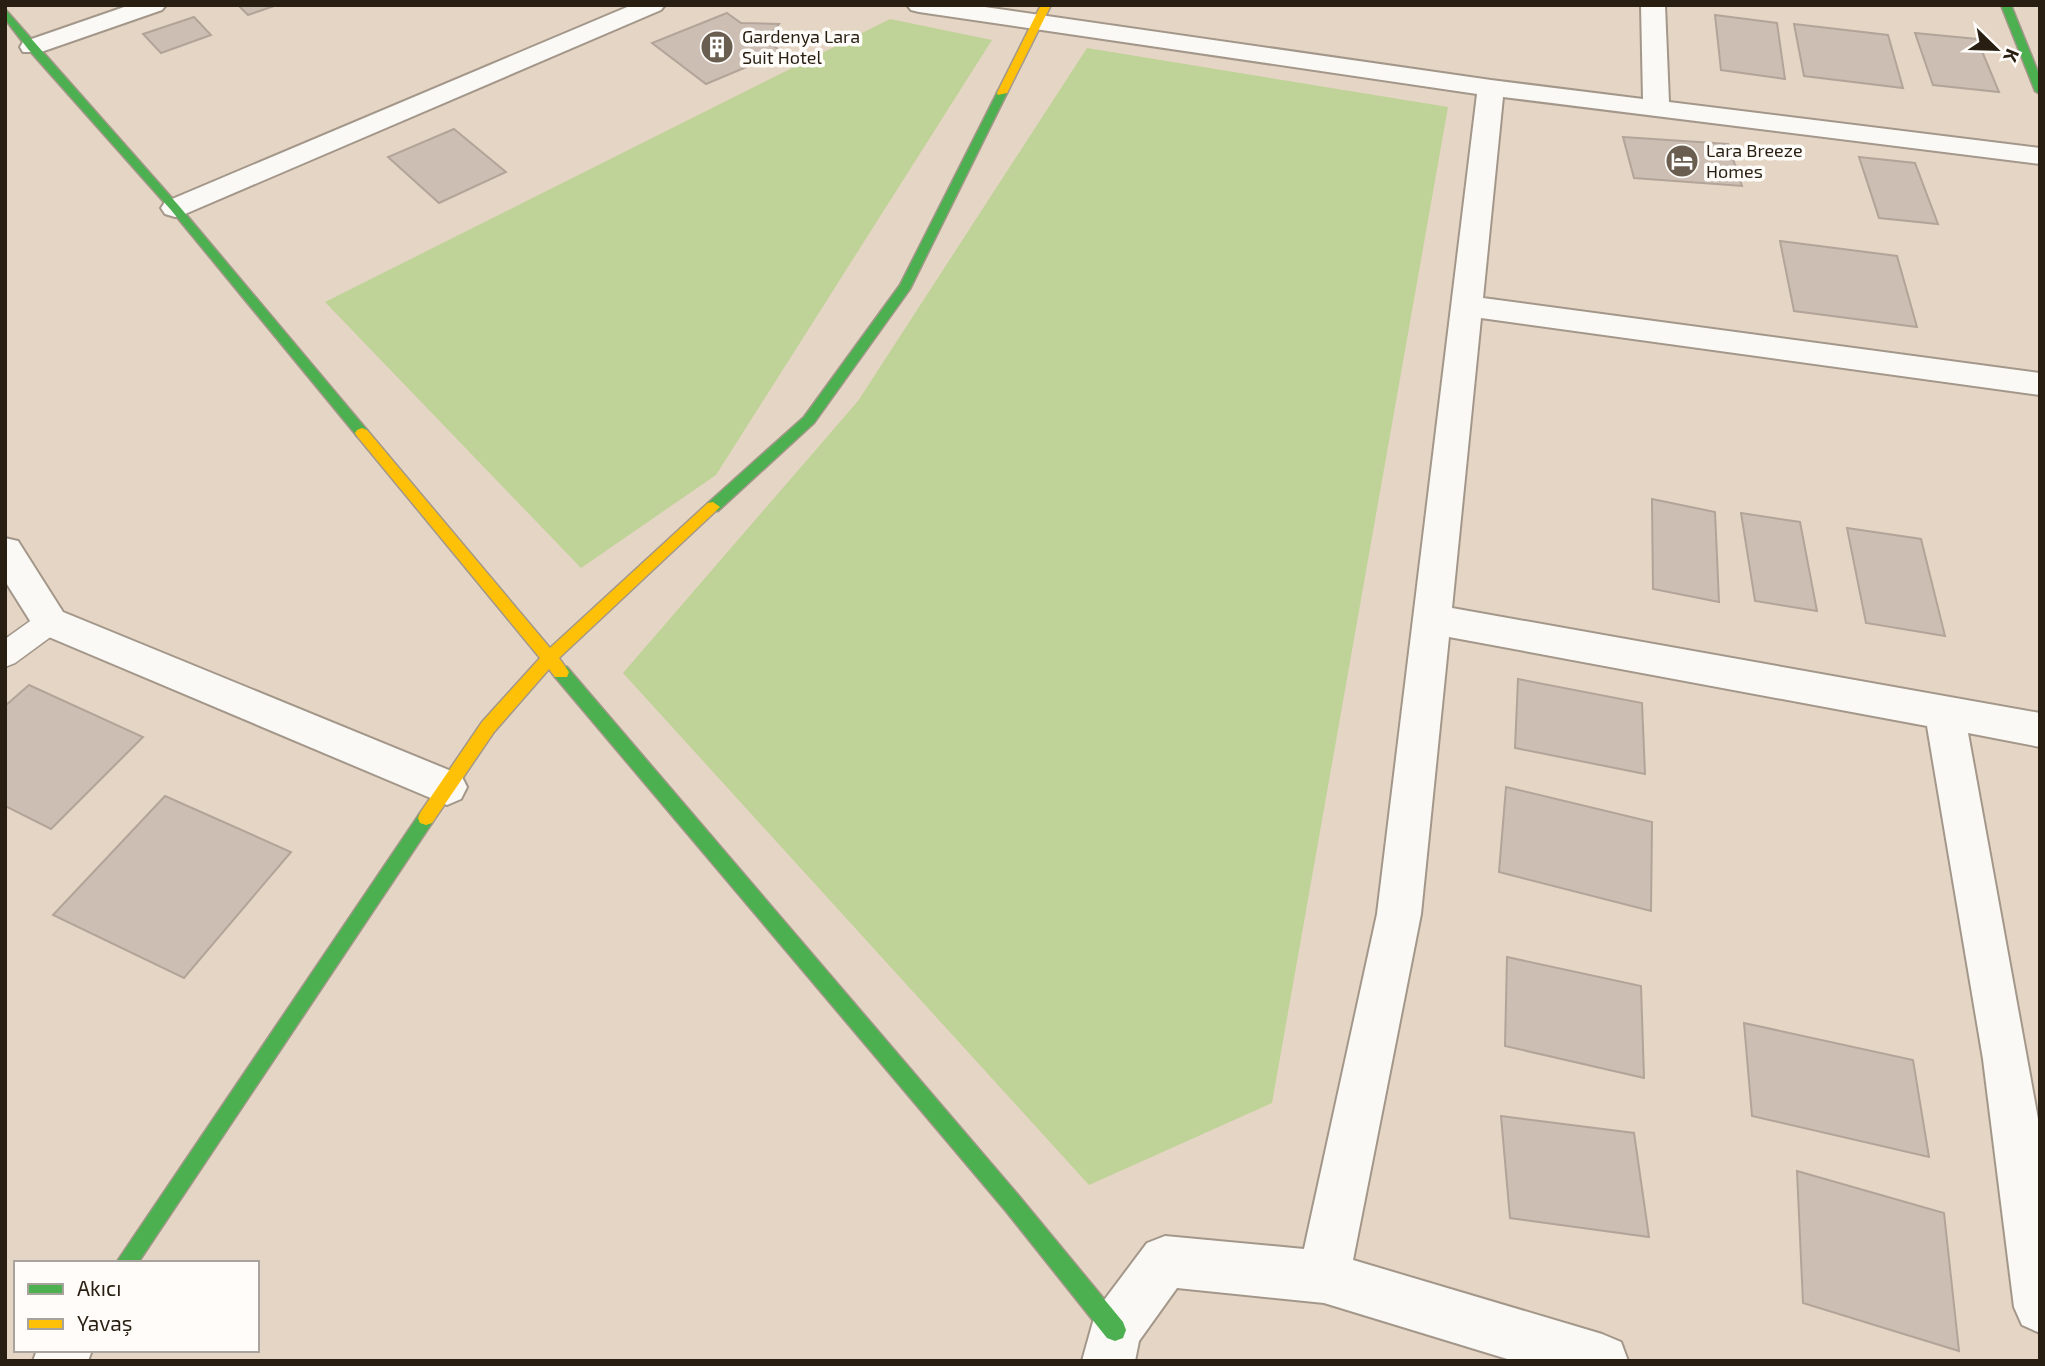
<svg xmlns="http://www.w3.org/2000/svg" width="2045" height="1366" viewBox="0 0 2045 1366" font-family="'Exo 2',sans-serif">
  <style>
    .green { fill: #bfd297 }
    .building { fill: #ccbeb3; stroke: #b2a499; stroke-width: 2 }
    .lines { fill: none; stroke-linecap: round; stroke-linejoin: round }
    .lane-casing { stroke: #a3978a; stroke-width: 3 }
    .street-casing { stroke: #a3978a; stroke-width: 4 }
    .fast-casing { stroke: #a3978a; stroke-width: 3 }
    .slow-casing { stroke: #a3978a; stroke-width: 3 }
    .lane { fill: #fbf9f6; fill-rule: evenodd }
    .street { fill: #fbf9f6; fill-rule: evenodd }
    .fast { fill: #4caf50; fill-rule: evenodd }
    .slow { fill: #ffc107; fill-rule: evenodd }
    .labels { text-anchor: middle; stroke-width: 7; stroke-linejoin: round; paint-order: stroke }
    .far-poi-label { font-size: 18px; fill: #281e12; stroke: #fffcf9; text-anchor: start }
  </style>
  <rect width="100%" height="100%" fill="#e5d5c4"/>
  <g class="green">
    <path d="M890,19l102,21 -276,435 -135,93 -256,-266z"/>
    <path d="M1087,48l361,59 -176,996 -183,82 -466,-512 235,-272z"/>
  </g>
  <g class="building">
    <path d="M238,5h39l-29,10z"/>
    <path d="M727,13l14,10 38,1 -13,16 16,12 -76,32 -54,-41z"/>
    <path d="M1715,15l62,8 8,56 -64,-9z"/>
    <path d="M194,17l17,18 -50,18 -18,-19z"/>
    <path d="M1794,24l94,11 15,53 -99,-12z"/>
    <path d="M1915,33l62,6 22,53 -66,-7z"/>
    <path d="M454,129l52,43 -67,31 -51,-46z"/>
    <path d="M1623,137l105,7 14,42 -108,-8z"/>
    <path d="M1859,157l56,6 23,61 -59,-6z"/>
    <path d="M1780,241l117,15 20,71 -123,-16z"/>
    <path d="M1652,499l63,13 4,90 -66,-13z"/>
    <path d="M1741,513l59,9 17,89 -62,-10z"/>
    <path d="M1847,528l74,11 24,97 -79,-13z"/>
    <path d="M1518,679l124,24 3,71 -130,-26z"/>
    <path d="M29,685l114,52 -92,92 -46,-23v-100z"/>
    <path d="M1506,787l146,35 -1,89 -152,-39z"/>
    <path d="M165,796l126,56 -107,126 -131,-63z"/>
    <path d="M1507,957l134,29 3,92 -139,-32z"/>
    <path d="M1744,1023l169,37 16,97 -177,-41z"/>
    <path d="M1501,1116l133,17 15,104 -139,-19z"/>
    <path d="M1797,1171l147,42 15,138 -156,-48z"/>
  </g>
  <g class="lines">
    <defs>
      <path id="lane" d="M50,611l10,3 4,8 -4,8 -45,33 -10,4v-28l35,-25z"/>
      <g id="street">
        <path d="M130,5h36l-4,5 -121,42h-18l-3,-5 3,-5z"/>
        <path d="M632,5h33l-4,5 -476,204 -10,3 -10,-3 -4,-6 4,-6z"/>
        <path d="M907,5h64l520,75 152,19 -2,-94h24l4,97 371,46v16l-537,-67 -20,201 557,75v22l-559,-77 -29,290 588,105v34l-72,-14 72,397v203l-18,-8 -8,-18 -31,-248 -56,-333 -478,-89 -28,277 -68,346 249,74 19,8 7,19h-114l-190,-58 -147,-15 -38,53 -4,20h-53l14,-50 51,-68 18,-7 139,13 73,-335 100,-820 -558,-82 -8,-2z"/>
        <path d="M5,538l13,3 45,71 398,163 6,12 -6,12 -14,6 -14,-6 -396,-167 -32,-51z"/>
        <path d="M37,1350h55l-4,11h-55z"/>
      </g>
      <g id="fast">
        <path d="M2001,5h10l29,72v17l-5,-3z"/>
        <path d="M5,9l174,197 188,224 2,3 -2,3h-10l-186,-226 -143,-161 -23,-30z"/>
        <path d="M998,91l9,2 -97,196 -96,134 -96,88h-10l-2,-4 2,-4 96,-86 96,-132z"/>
        <path d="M561,666l6,1 452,529 104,126 3,8 -3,8 -8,3 -8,-3 -102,-128 -450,-533 -2,-5 2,-5z"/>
        <path d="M426,811l6,2 2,5 -2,5 -294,440h-22l304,-450z"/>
      </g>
      <g id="slow">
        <path d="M1041,5h10l-44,88 -9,2 -1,-2z"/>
        <path d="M362,428l5,2 183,218 158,-145 5,-1 7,5 -161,151 10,14 -2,5h-12l-6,-8 -55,63 -62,91 -6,2 -6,-2 -2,-5 2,-5 62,-91 58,-64 -183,-222 -2,-3 2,-3z"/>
      </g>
    </defs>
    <use href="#lane" class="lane-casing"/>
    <use href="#street" class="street-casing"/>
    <use href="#fast" class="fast-casing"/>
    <use href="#slow" class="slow-casing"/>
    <use href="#lane" class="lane"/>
    <use href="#street" class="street"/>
    <use href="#fast" class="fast"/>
    <use href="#slow" class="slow"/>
  </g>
  <defs>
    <symbol id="building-disc" viewBox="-11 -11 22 22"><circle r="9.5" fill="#6a5e50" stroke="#fffcf9"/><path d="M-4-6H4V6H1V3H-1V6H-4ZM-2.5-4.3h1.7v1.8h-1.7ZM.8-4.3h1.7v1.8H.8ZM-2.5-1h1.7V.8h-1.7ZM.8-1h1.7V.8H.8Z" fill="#fff"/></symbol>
    <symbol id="hotel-disc" viewBox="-11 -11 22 22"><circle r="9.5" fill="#6a5e50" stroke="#fffcf9"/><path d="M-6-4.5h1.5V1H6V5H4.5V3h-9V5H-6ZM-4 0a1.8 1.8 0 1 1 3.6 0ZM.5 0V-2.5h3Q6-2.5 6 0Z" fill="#fff"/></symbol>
  </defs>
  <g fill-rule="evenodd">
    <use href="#building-disc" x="698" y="28" width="38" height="38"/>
    <use href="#hotel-disc" x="1663" y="142" width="38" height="38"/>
  </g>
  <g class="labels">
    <g class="far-poi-label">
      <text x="742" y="43">Gardenya Lara<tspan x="742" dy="21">Suit Hotel</tspan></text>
      <text x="1706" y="157">Lara Breeze<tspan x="1706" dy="21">Homes</tspan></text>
    </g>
  </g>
  <rect width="2045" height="1366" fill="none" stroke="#281e12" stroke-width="14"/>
  <rect x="14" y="1261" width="245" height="91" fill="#fffcf9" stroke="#a9a39d" stroke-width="2"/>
  <rect x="28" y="1284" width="35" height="10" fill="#4caf50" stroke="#a9a39d" stroke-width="2"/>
  <text x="77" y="1296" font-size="21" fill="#281e12">Akıcı</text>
  <rect x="28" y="1319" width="35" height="10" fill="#ffc107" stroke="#a9a39d" stroke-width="2"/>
  <text x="77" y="1331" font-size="21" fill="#281e12">Yavaş</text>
  <g transform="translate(1996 49) rotate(113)" stroke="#fffcf9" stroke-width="5" paint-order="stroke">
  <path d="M0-5L12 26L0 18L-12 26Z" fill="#281e12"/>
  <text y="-10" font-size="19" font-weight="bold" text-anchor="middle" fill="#281e12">K</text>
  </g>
</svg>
